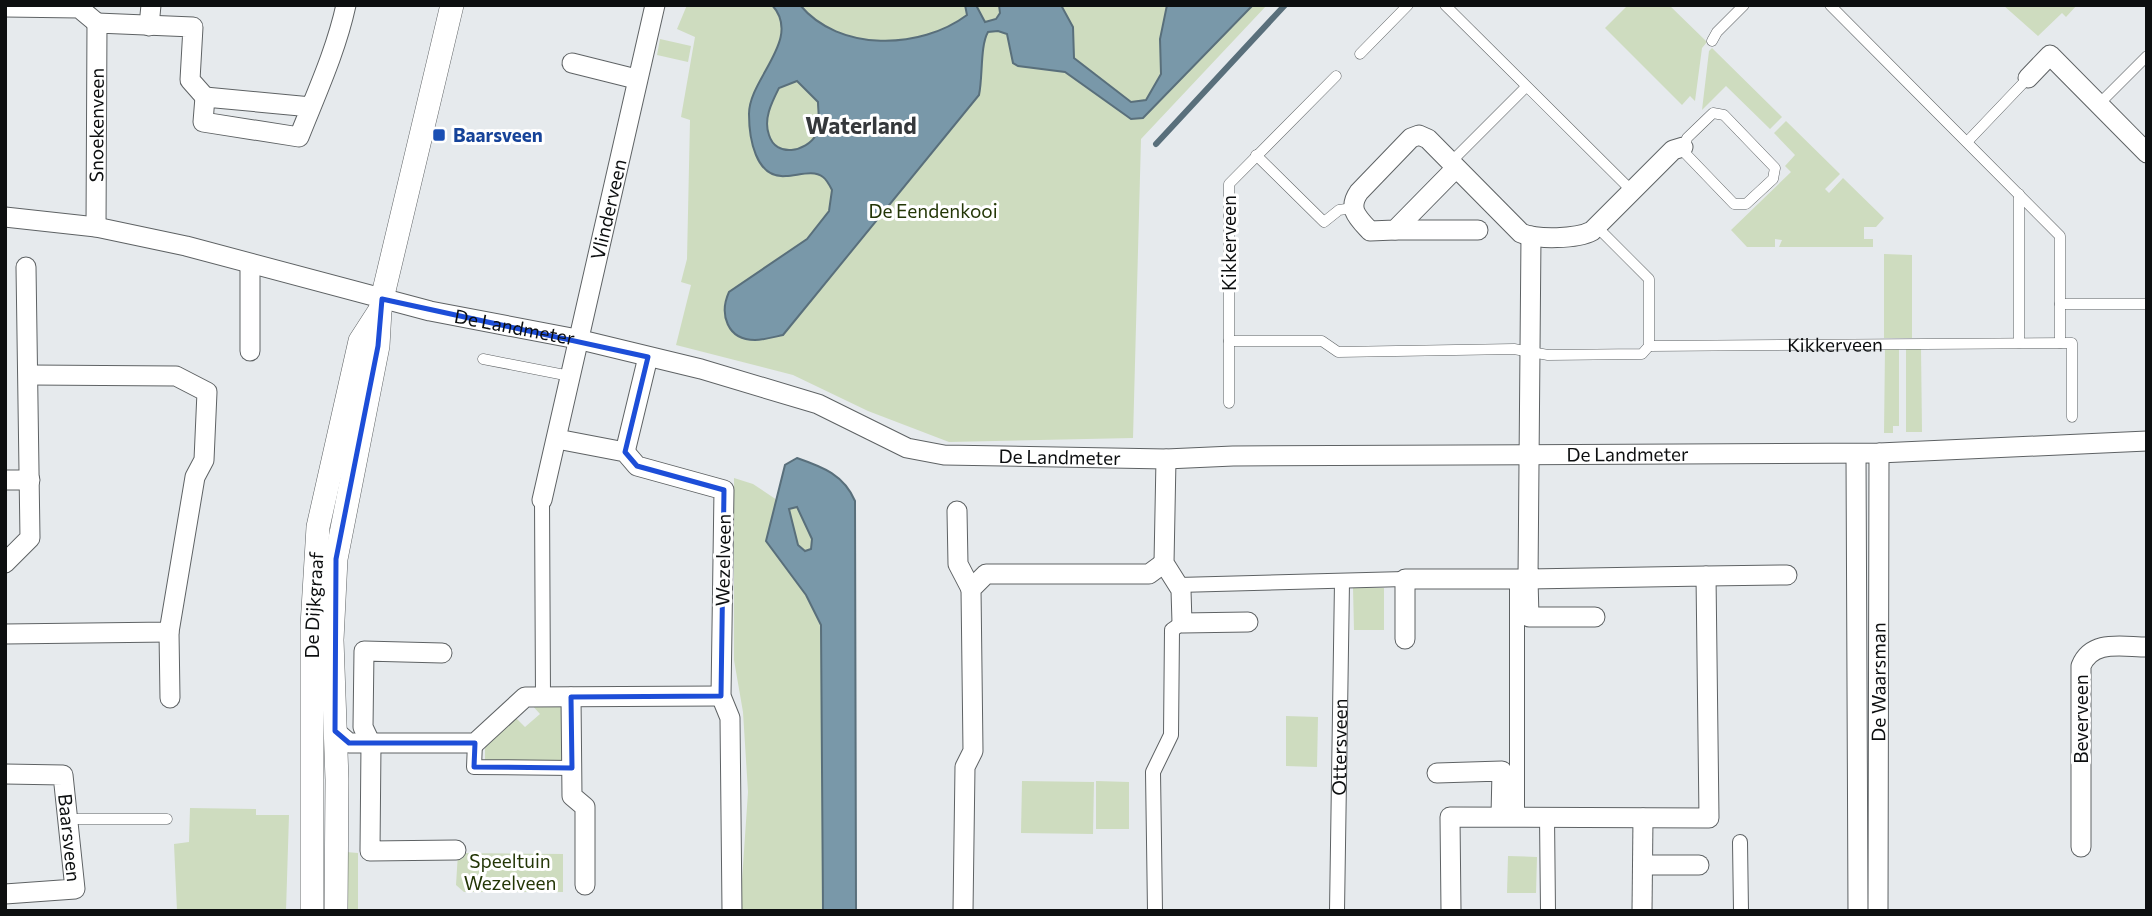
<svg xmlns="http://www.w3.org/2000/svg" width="2152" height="916" viewBox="0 0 2152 916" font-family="Commissioner,sans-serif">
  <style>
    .green { fill: #cedcbf }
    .water { fill: #7998a9; stroke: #596f7b; stroke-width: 2; fill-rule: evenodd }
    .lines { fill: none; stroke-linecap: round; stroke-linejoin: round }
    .stream { stroke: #596f7b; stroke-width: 6 }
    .service-casing { stroke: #5e6264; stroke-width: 11 }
    .pedestrian-casing { stroke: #5e6264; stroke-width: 16 }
    .minor-casing { stroke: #5e6264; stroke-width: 21 }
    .tertiary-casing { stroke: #5e6264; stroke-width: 24 }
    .service { stroke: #fff; stroke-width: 10 }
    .pedestrian { stroke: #fff; stroke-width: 14 }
    .minor { stroke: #fff; stroke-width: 19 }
    .tertiary { stroke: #fff; stroke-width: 23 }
    .marked { fill: none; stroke: #1d4ed8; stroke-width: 5; stroke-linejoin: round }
    .transit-dot { fill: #1a4fb4; stroke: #fff; stroke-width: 2.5 }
    .labels { text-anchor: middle; stroke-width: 6; stroke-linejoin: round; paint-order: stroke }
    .street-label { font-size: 19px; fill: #0d0f10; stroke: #fff }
    .transit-label { font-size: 19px; font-weight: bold; fill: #164399; stroke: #fff; text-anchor: start }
    .park-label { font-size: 19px; fill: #233606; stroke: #fff }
    .quarter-label { font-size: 23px; font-weight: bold; fill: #35383b; stroke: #fff }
  </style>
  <rect width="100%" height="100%" fill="#e6eaed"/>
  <g class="green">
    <path d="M687,5h580l-126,134 -8,299 -184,4 -81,-31 -75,-36 -117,-30 15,-60 -10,-3 6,-23 3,-139 -9,-3 14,-80 -18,-8z"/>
    <path d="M1628,5h41l38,37 -5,6 -7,53 -5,-5 -8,9 -77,-77z"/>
    <path d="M2003,5h74l-11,12 -4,-4 -24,23z"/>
    <path d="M660,39l31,7 -3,16 -31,-7z"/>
    <path d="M1712,48l70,69 -12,12 -44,-43 -24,24 7,-59z"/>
    <path d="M1786,121l54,53 -15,15 4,4 14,-15 41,40 -8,9h-12v12h9v8h-94l3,-7 -7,-1v8h-28l-16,-17 60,-58 -6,-6 10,-11 -21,-22z"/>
    <path d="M1884,254l28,1v83h-28z"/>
    <path d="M1906,347l15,1 1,84h-16z"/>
    <path d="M1885,348h14v78h-6v7h-9z"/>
    <path d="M734,478l19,6 24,16 -11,41 40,54 15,30 2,286 -83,-1 8,-118 -5,-80 -9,-52z"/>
    <path d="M797,507l15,32 -1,10 -6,2 -7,-6 -9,-36z"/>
    <path d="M1353,588h31v42h-30z"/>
    <path d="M531,704l32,1 1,56h-79v-13l30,-31 10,10 15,-13z"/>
    <path d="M1286,716l32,1 -1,50 -31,-1z"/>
    <path d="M1022,781l72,1 -1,52 -72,-1z"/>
    <path d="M1096,781l33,1v47h-33z"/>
    <path d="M190,808l66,1v6h33l-3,96h-109l-3,-67 15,-2z"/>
    <path d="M346,852l12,1v58h-13z"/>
    <path d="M458,853l105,1v38h-99l-8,-7z"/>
    <path d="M1508,856l29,1 -1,36h-29z"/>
  </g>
  <g class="water">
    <path d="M772,5h28c39,47 120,45 167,10l-2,-10h11l9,17 11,-3 4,-6 -1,-8h62l12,22 1,31 57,44 15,-2 15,-26 -1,-35 7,-34h86l-110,113 -12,1 -66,-47 -47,-6 -5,-3 -6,-29 -9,-3 -10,1c-8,14 -5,44 -9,63l-196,240c-9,2 -19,5 -28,5 -28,0 -36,-26 -26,-48l78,-53 22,-28 3,-21c-2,-4 -5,-10 -9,-13 -10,-8 -26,-1 -37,-1 -31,3 -37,-39 -37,-62 0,-36 54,-75 23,-109zM797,81l21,21c0,10 3,24 -2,33 -10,17 -40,23 -47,0 -6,-16 3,-33 10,-47z"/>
    <path d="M797,458c26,9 47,17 58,43l1,410h-33l-2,-286 -15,-30 -40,-54 19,-76zM797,507l15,32 -1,10 -6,2 -7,-6 -9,-36z"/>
  </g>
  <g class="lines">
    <path class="stream" d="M1156,144l129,-139"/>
    <defs>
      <g id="service">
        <path d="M1445,5l187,186"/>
        <path d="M1830,5l230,231v107"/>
        <path d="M1712,41l5,-9 27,-27"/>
        <path d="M1360,54l48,-49"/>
        <path d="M2099,104l48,-48"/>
        <path d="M1713,113l11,2 51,53 -2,11 -27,25h-12l-50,-52 3,-14z"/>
        <path d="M1967,142l61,-64"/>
        <path d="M1256,155l68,67 15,-12 14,-2"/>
        <path d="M1450,163l76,-76"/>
        <path d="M2019,194v149"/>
        <path d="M2060,304h87"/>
        <path d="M1229,341h93l16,11 176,-3 34,6 94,-1 7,-8v-67l-52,-52"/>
        <path id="s1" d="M1649,346l423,-3v74"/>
        <path d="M483,359l87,17"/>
        <path d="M1229,403v-219l107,-108"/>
        <path d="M66,819h101"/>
      </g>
      <g id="pedestrian">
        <path d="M542,500l1,196"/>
        <path d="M1517,579v238"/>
        <path d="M1178,585l227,-6"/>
        <path d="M475,743l-1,24 98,1"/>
        <path d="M1547,817l1,94"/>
        <path d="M1740,842l1,69"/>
        <path d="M1155,911l-2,-139 18,-37 1,-105 10,-7"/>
        <path id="s2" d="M1337,911l5,-329"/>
      </g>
      <g id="minor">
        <path d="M5,7l74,1 18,15"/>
        <path d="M149,26l2,-21"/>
        <path d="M572,63l64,16"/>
        <path d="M2028,78l22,-23 97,98"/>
        <path d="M311,107l-106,-10 -2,25 96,15c17,-43 37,-86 47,-132"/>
        <path d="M1456,168l-61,62 -25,1c-12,-13 -23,-22 -11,-39l52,-54 8,-3 9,4 93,94c16,7 56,6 71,-2l81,-81 10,-3"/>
        <path id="s3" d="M5,217l91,10 90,19 244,65 147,28 124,30 117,35 89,44 37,7 222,4 67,-3 646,-3 268,-12"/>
        <path id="s4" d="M96,227l1,-204 96,4 -3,53 15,17"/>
        <path d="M1395,230h83"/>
        <path d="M250,264v87"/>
        <path d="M557,439l68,13 12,14 87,24 -3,206 9,22 2,193"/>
        <path d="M625,452l23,-95"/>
        <path d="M1856,454l2,457"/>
        <path d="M1166,459l-2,104 17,27 1,33 66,-1"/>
        <path d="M5,480h25"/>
        <path id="s5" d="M542,500l113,-495"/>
        <path d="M957,511l1,53 13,25"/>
        <path d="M5,563l25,-25 -4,-271"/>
        <path d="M1706,576l81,-1"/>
        <path d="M169,632l1,66"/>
        <path d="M5,634l164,-2 26,-155 9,-17 3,-68 -31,-16 -146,-1"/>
        <path d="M1405,639v-60h123l1,38h66"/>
        <path d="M442,653l-78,-2 -1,76 8,17 -1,107 86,-1"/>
        <path d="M571,697l1,99 13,11v78"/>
        <path d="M335,731l14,12h126l50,-46 196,-1"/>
        <path d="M1437,773l65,-2 -1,45"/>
        <path id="s6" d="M5,774l58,1 12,114 -70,5"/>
        <path d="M2081,847v-181c11,-27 41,-19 66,-19"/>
        <path d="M1643,865h56"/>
        <path d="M963,911l2,-144 8,-16 -2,-162 15,-15h163l15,-11"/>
        <path d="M1451,911l-1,-94 259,1 -3,-242 -178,3 3,-343"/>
        <path d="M1642,911l1,-93"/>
        <path id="s7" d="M1878,911l1,-458"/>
      </g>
      <g id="tertiary">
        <path d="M382,299l70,-294"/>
        <path id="s8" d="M312,911v-285l6,-99 42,-186 20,-31"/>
        <path d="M336,911l1,-131 -5,-140 4,-81 42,-213 2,-36"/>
      </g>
    </defs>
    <use href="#service" class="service-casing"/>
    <use href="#pedestrian" class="pedestrian-casing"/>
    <use href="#minor" class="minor-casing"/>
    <use href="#tertiary" class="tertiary-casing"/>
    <use href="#service" class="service"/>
    <use href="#pedestrian" class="pedestrian"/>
    <use href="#minor" class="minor"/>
    <use href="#tertiary" class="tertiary"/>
  </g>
  <path class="marked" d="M382,299l266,58 -23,95 12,14 87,24 -3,206 -150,1 1,71 -98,-1 1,-24h-126l-14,-12 1,-172 42,-213z"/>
  <rect class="transit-dot" x="432" y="128" width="14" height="14" rx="3.5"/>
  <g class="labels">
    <g class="street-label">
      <text dy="7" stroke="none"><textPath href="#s4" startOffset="102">Snoekenveen</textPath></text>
      <text dy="7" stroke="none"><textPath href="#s5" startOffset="298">Vlinderveen</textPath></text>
      <text transform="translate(1229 243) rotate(-90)" y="7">Kikkerveen</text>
      <text dy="7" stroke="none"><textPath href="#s3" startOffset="522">De Landmeter</textPath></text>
      <text dy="7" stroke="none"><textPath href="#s1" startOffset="186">Kikkerveen</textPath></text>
      <text dy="7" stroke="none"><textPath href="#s3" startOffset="1656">De Landmeter</textPath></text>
      <text dy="7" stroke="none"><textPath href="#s3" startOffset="1088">De Landmeter</textPath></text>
      <text transform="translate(723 560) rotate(-89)" y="7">Wezelveen</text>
      <text dy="7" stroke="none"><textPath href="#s8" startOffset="306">De Dijkgraaf</textPath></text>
      <text dy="7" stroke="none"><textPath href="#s7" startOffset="229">De Waarsman</textPath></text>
      <text transform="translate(2081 719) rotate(-90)" y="7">Beverveen</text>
      <text dy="7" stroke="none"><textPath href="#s2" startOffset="164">Ottersveen</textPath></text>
      <text dy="7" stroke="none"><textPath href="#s6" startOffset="121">Baarsveen</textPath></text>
    </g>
    <g class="transit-label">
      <text x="453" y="142">Baarsveen</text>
    </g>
    <g class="park-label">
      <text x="933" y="218">De Eendenkooi</text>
      <text x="510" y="868">Speeltuin<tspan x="510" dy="22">Wezelveen</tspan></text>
    </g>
    <g class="quarter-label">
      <text x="861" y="134">Waterland</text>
    </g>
  </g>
  <rect width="2152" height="916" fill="none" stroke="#0d0f10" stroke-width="14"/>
</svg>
